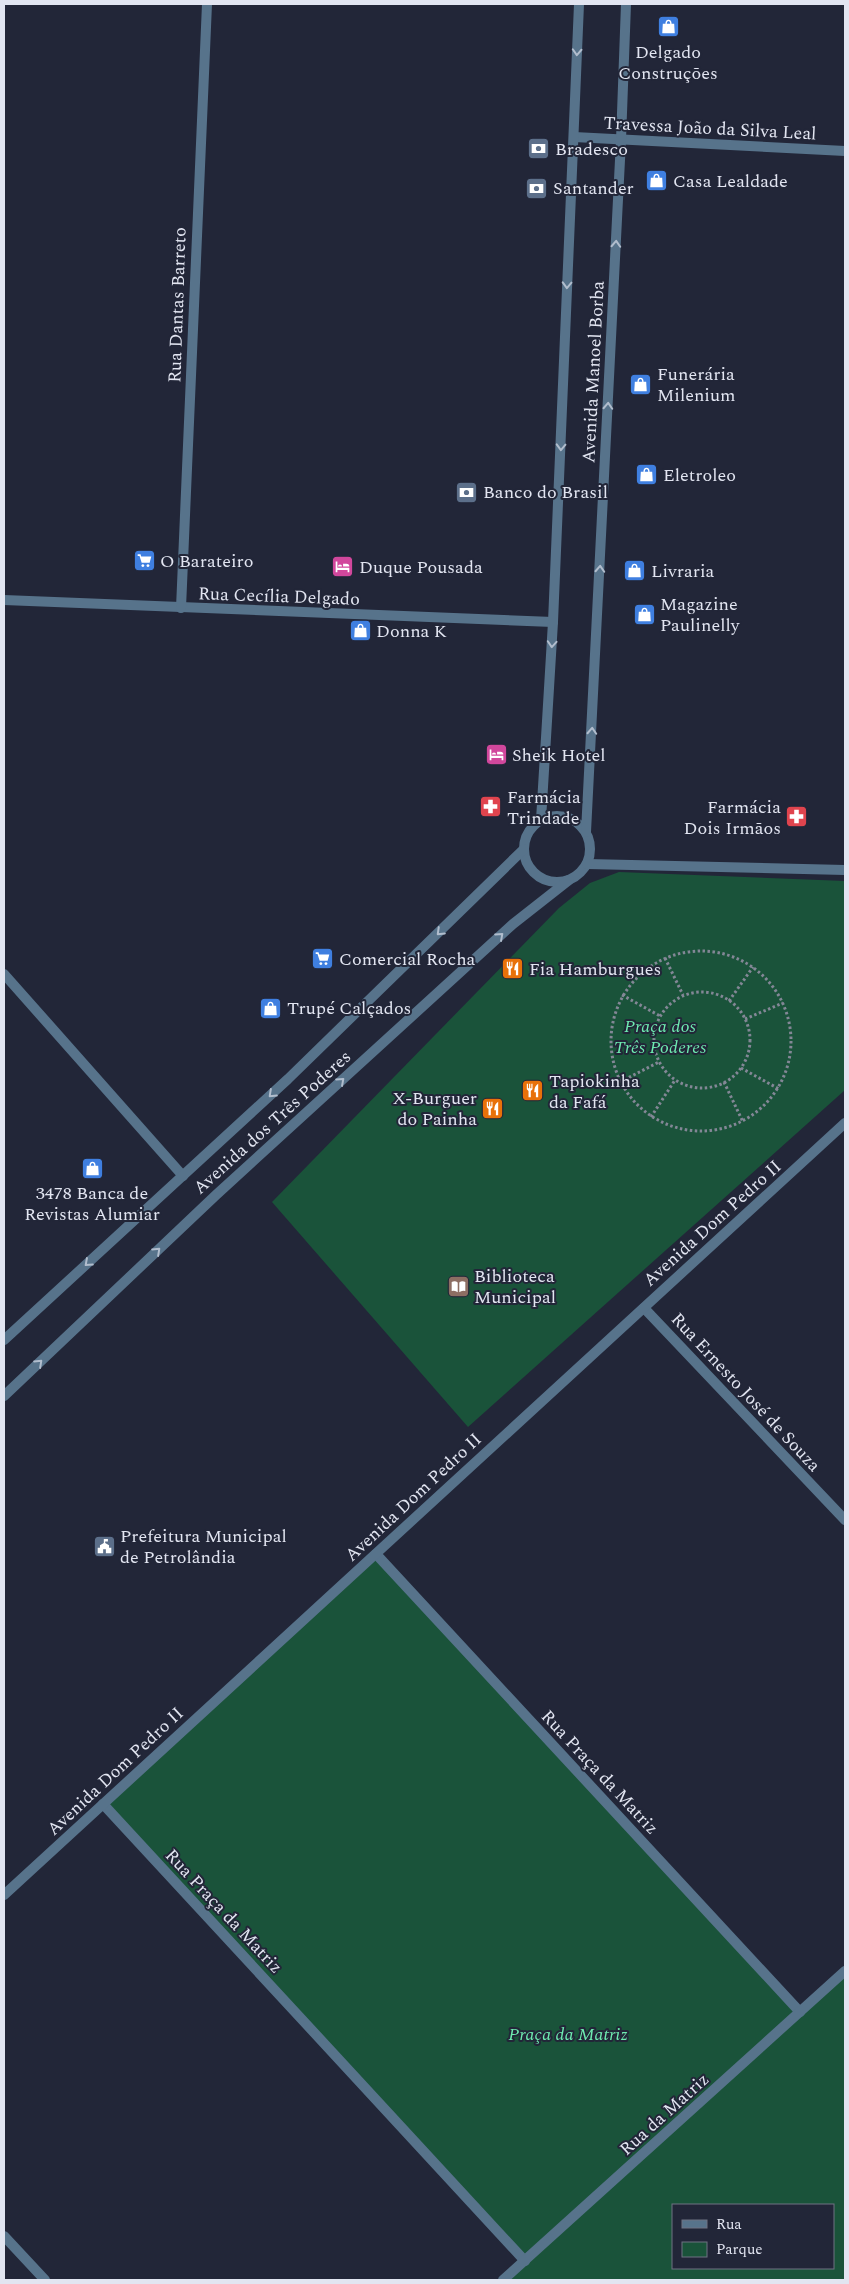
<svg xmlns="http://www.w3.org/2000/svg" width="849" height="2284" viewBox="0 0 849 2284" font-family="Spectral,serif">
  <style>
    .green { fill: #1a533a; fill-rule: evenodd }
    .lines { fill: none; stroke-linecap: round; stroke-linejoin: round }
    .path { stroke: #838796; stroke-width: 3; stroke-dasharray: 2.5 2.5; stroke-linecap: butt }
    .minor { stroke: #57738b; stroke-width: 10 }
    .tertiary { stroke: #57738b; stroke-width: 10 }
    .oneway { stroke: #b1bdcd }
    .labels { text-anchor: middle; stroke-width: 4; stroke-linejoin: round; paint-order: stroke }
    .poi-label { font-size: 18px; fill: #e2e5f1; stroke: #222638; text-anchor: start }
    .street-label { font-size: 18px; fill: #e2e5f1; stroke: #222638 }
    .park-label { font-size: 18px; font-style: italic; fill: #6eebb0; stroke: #222638 }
  </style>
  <rect width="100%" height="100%" fill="#222638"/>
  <g class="green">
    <path d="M619,872l226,9v209l-377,337 -196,-225 287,-294 31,-25z"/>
    <path d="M376,1554l424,458 45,-41v309h-342l21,-19 -421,-457zM673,2205h160v63h-160z"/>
  </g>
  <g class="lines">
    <g class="path">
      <circle cx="701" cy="1041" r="90"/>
      <path d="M665,958l18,37"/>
      <circle cx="702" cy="1040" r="48"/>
      <path d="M622,995l38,21"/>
      <path d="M729,1001l24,-34"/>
      <path d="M745,1019l38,-16"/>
      <path d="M741,1068l38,21"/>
      <path d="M620,1082l39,-20"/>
      <path d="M724,1082l19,40"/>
      <path d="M651,1117l24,-37"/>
    </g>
    <g class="minor">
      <path d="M574,137l271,14"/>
      <path d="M644,1308l201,212"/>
      <path d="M4,2236l41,44"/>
    </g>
    <g class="tertiary">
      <path d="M4,600l549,22"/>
      <path d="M181,608l26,-604"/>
      <circle cx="557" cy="849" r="33"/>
      <path d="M541,820l12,-198 26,-618"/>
      <path d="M586,832l35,-692 5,-136"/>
      <path d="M587,864l258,6"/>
      <path d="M4,974l179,202"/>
      <path d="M4,1340l284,-261 236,-230"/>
      <path d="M4,1396l212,-201 297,-271 56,-44"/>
      <path d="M376,1554l424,458"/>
      <path d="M103,1804l422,457"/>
      <path d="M4,1895l841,-772"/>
      <path d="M503,2280l342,-309"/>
    </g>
  </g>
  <defs><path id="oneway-chevron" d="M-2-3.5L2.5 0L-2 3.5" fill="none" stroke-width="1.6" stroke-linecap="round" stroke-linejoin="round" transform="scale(1.25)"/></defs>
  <g class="oneway">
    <use href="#oneway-chevron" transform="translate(577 52) rotate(93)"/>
    <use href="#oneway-chevron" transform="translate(616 244) rotate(-87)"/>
    <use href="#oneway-chevron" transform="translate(567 285) rotate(92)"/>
    <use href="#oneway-chevron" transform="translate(608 406) rotate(-87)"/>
    <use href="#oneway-chevron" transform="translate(561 447) rotate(92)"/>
    <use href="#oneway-chevron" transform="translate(600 569) rotate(-87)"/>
    <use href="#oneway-chevron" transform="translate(552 644) rotate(94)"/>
    <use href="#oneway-chevron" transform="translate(592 731) rotate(-87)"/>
    <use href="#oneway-chevron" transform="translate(440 932) rotate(136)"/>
    <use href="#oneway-chevron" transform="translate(500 936) rotate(-42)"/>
    <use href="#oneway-chevron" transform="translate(341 1081) rotate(-42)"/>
    <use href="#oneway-chevron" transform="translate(272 1094) rotate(137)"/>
    <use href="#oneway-chevron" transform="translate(157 1251) rotate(-43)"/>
    <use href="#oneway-chevron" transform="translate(88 1263) rotate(138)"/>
    <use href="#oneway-chevron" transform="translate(39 1363) rotate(-43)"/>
  </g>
  <defs>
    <symbol id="shop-square" viewBox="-11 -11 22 22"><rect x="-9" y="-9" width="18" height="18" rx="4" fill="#3f7fe0" stroke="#222638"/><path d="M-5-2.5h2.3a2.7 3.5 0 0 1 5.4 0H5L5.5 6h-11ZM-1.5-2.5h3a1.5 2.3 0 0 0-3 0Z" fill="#fff"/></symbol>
    <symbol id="bank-square" viewBox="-11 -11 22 22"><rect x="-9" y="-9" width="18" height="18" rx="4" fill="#5c6f8a" stroke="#222638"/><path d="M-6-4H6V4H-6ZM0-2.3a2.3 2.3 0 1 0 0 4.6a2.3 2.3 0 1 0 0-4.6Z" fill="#fff"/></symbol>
    <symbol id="supermarket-square" viewBox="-11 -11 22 22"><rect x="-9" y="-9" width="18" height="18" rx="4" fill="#3f7fe0" stroke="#222638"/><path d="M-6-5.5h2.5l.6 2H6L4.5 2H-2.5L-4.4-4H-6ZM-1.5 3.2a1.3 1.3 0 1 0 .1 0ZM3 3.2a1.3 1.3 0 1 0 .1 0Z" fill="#fff"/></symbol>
    <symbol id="hotel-square" viewBox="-11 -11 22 22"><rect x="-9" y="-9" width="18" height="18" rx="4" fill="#d1479c" stroke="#222638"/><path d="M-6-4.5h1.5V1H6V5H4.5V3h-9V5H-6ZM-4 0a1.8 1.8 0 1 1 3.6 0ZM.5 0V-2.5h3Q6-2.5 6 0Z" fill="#fff"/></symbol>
    <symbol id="pharmacy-square" viewBox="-11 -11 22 22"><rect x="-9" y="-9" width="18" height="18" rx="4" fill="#e0444e" stroke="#222638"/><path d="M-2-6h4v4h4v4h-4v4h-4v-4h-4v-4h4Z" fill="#fff"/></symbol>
    <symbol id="restaurant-square" viewBox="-11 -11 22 22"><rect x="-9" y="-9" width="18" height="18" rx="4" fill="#e8710a" stroke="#222638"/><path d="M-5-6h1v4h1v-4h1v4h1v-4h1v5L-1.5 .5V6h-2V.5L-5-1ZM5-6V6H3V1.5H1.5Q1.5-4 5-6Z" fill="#fff"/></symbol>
    <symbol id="library-square" viewBox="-11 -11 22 22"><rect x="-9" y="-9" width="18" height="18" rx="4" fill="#8d6e63" stroke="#222638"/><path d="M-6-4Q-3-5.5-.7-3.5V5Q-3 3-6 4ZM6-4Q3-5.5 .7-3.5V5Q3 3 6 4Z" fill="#fff"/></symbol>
    <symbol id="civic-square" viewBox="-11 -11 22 22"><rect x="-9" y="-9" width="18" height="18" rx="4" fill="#5c6f8a" stroke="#222638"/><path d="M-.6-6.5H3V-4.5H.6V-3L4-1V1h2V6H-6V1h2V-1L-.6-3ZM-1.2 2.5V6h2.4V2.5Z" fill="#fff"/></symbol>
  </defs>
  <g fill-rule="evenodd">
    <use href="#shop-square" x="656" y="14" width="25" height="25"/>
    <use href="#bank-square" x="526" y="136" width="25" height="25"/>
    <use href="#shop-square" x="644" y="168" width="25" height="25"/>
    <use href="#bank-square" x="524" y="176" width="25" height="25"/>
    <use href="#shop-square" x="628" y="372" width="25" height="25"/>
    <use href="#shop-square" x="634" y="462" width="25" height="25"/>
    <use href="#bank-square" x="454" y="480" width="25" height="25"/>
    <use href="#supermarket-square" x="132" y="548" width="25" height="25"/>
    <use href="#hotel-square" x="330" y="554" width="25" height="25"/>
    <use href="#shop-square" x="622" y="558" width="25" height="25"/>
    <use href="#shop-square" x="632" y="602" width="25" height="25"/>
    <use href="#shop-square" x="348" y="618" width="25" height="25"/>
    <use href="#hotel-square" x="484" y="742" width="25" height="25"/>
    <use href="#pharmacy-square" x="478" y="794" width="25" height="25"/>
    <use href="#pharmacy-square" x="784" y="804" width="25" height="25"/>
    <use href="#supermarket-square" x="310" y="946" width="25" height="25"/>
    <use href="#restaurant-square" x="500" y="956" width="25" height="25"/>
    <use href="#shop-square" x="258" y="996" width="25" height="25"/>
    <use href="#restaurant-square" x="520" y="1078" width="25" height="25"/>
    <use href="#restaurant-square" x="480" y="1096" width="25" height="25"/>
    <use href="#shop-square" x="80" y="1156" width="25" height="25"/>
    <use href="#library-square" x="446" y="1274" width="25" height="25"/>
    <use href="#civic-square" x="92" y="1534" width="25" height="25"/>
  </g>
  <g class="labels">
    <g class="poi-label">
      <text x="668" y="58" text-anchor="middle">Delgado<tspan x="668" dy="21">Construções</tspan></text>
      <text x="555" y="155">Bradesco</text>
      <text x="673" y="187">Casa Lealdade</text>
      <text x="553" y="194">Santander</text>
      <text x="657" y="380">Funerária<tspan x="657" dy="21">Milenium</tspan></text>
      <text x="663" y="481">Eletroleo</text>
      <text x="483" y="498">Banco do Brasil</text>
      <text x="160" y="567">O Barateiro</text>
      <text x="359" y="573">Duque Pousada</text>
      <text x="651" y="577">Livraria</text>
      <text x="660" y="610">Magazine<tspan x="660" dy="21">Paulinelly</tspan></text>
      <text x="376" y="637">Donna K</text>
      <text x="512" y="761">Sheik Hotel</text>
      <text x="507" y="803">Farmácia<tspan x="507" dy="21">Trindade</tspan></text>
      <text x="781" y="813" text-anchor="end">Farmácia<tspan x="781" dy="21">Dois Irmãos</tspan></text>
      <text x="339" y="965">Comercial Rocha</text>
      <text x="529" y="975">Fia Hamburgues</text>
      <text x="287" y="1014">Trupé Calçados</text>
      <text x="549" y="1087">Tapiokinha<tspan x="549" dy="21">da Fafá</tspan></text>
      <text x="477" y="1104" text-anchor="end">X-Burguer<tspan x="477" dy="21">do Painha</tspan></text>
      <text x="92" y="1199" text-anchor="middle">3478 Banca de<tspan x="92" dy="21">Revistas Alumiar</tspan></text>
      <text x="474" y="1282">Biblioteca<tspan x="474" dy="21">Municipal</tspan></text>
      <text x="120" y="1542">Prefeitura Municipal<tspan x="120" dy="21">de Petrolândia</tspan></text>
    </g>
    <g class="street-label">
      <text transform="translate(710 128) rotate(3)" y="6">Travessa João da Silva Leal</text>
      <text transform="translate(177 305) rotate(-88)" y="6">Rua Dantas Barreto</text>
      <text transform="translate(593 372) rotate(-87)" y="6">Avenida Manoel Borba</text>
      <text transform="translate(279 596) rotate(2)" y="6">Rua Cecília Delgado</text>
      <text transform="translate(272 1122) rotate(-42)" y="6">Avenida dos Três Poderes</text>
      <text transform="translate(712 1223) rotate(-42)" y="6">Avenida Dom Pedro II</text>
      <text transform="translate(746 1392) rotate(47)" y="6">Rua Ernesto José de Souza</text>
      <text transform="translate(413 1497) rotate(-43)" y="6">Avenida Dom Pedro II</text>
      <text transform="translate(115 1771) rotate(-43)" y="6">Avenida Dom Pedro II</text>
      <text transform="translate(600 1772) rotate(47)" y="6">Rua Praça da Matriz</text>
      <text transform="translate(224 1911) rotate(47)" y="6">Rua Praça da Matriz</text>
      <text transform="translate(664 2114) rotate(-42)" y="6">Rua da Matriz</text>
    </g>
    <g class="park-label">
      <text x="660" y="1032">Praça dos<tspan x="660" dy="21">Três Poderes</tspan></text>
      <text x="568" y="2040">Praça da Matriz</text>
    </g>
  </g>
  <rect width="849" height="2284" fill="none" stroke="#e2e5f1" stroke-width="10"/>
  <rect x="672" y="2204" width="162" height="65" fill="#222638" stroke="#6f7282"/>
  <rect x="682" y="2220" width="25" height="8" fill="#57738b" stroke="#6f7282"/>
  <text x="716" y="2229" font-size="15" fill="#e2e5f1">Rua</text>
  <rect x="682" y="2242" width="25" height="15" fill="#1a533a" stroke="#6f7282"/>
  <text x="716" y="2254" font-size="15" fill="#e2e5f1">Parque</text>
</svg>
